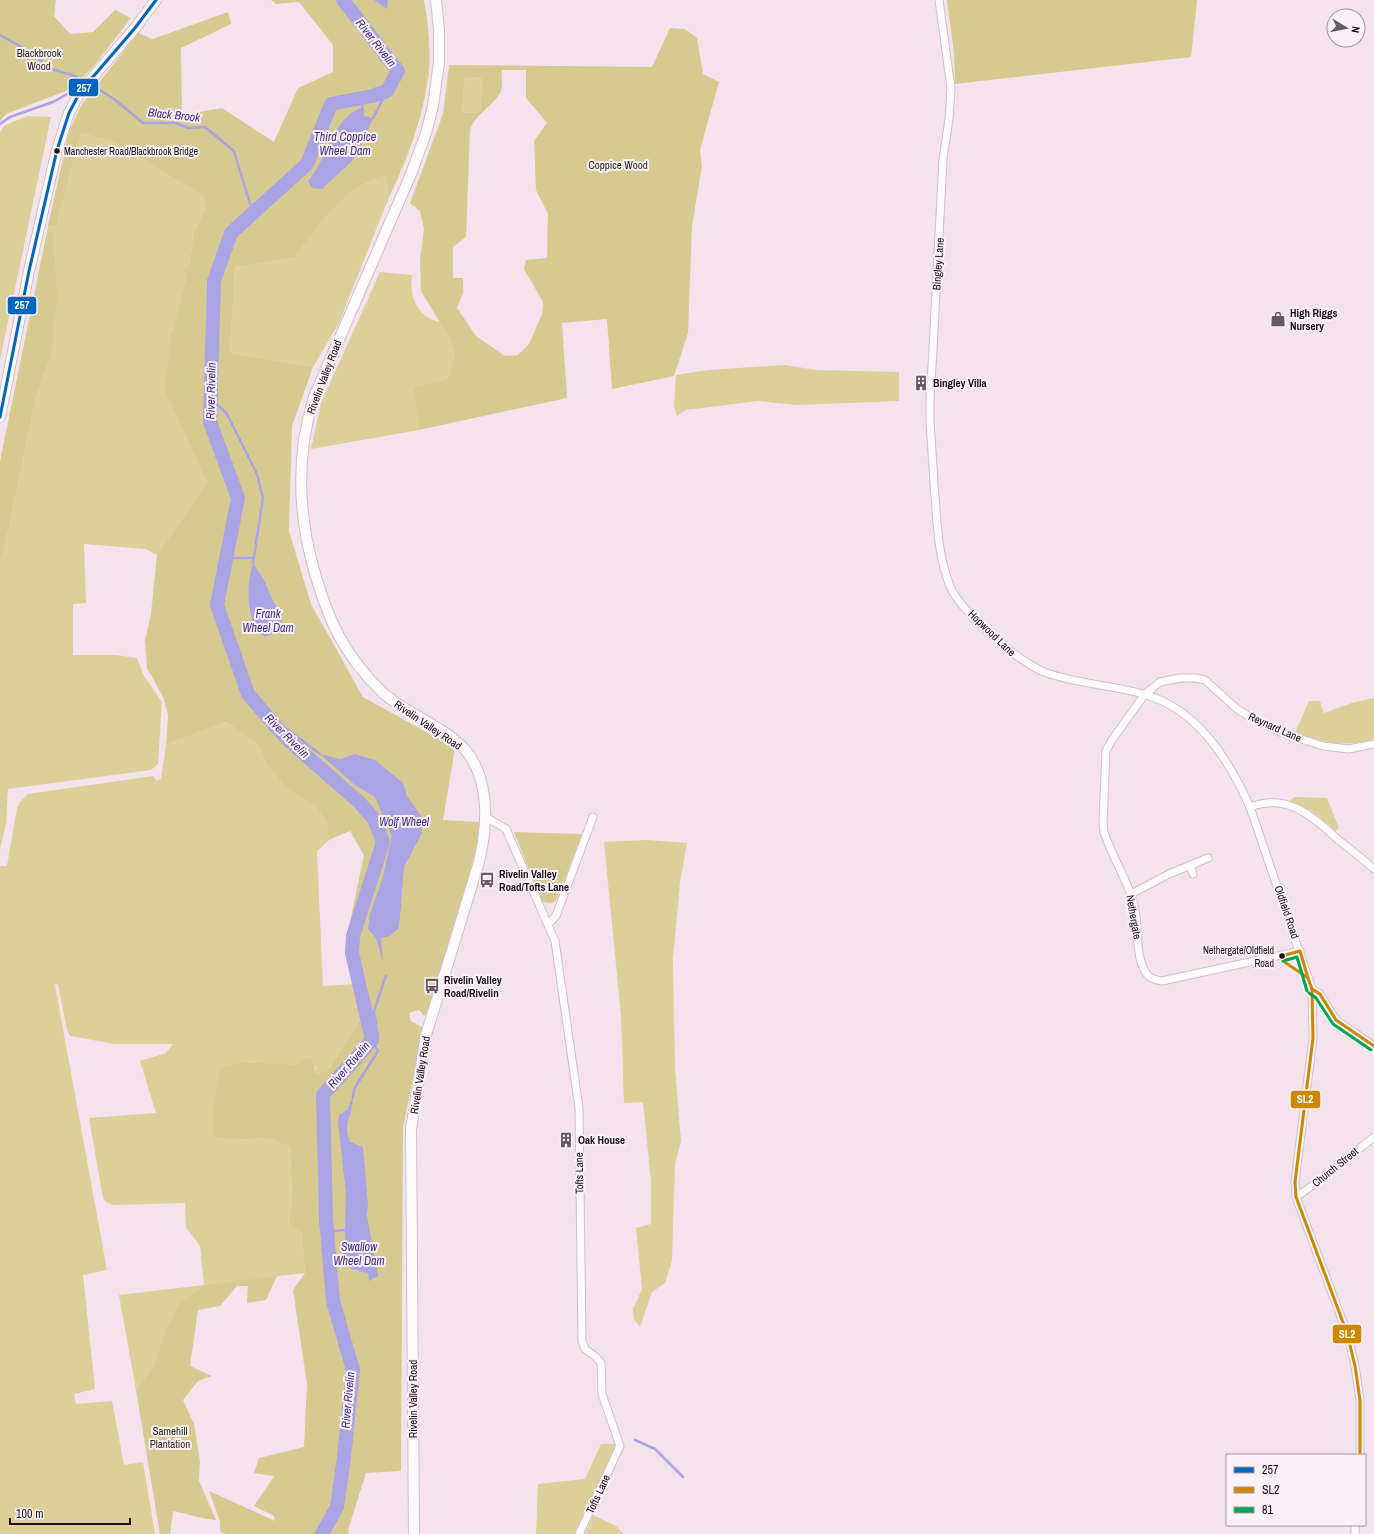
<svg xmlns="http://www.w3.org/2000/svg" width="1374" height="1534" viewBox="0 0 1374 1534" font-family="'Archivo Narrow',sans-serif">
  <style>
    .green { fill: #dccf98 }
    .forest { fill: #d7ca90; fill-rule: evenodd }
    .water { fill: #aaa3e4 }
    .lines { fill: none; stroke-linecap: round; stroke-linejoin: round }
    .stream { stroke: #aaa3e4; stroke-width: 2.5 }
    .river { stroke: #aaa3e4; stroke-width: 14 }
    .street-casing { stroke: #d0bfc8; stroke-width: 9 }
    .primary-casing { stroke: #d0bfc8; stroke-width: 12 }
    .street { stroke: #fdfbfc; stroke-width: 7 }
    .primary { stroke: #fdfbfc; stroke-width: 10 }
    .bus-1-casing { stroke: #fbf1f6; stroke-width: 6 }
    .bus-2-casing { stroke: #fbf1f6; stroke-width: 6 }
    .bus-3-casing { stroke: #fbf1f6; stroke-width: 6 }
    .bus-1 { stroke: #0065bd; stroke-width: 3 }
    .bus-2 { stroke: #cc8805; stroke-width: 3 }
    .bus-3 { stroke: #00a651; stroke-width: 3 }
    .bus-dot { fill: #1e0e18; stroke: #fbf1f6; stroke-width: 1.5 }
    .labels { text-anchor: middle; stroke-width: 4; stroke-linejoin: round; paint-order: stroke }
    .bus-label { font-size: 10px; fill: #1e0e18; stroke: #fbf1f6; text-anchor: start }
    .park-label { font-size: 11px; fill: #2c2a17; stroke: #fbf1f6 }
    .street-label { font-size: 11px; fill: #1e0e18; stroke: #fbf1f6 }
    .poi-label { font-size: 11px; font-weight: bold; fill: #1e0e18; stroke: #fbf1f6; text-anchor: start }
    .water-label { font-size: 12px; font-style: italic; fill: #402e97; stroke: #fbf1f6 }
    .line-badge { stroke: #fbf1f6; stroke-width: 1.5 }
    .badge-label { font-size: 11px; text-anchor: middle; font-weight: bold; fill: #fff }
  </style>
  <rect width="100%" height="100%" fill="#f4e3ec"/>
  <g class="green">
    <path d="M465,77l17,1 -2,35 -18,-1z"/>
    <path d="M28,116l23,1 -51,243v-228l5,-7z"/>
    <path d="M81,133l31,8 91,55 2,12 -12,27 -3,29 -7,5 3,10 -15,55 31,135 5,13 -50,73 -11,-6 -62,-5 2,59 -13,1v51h43l21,3 7,18 18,26 -4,62 -7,6 -143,19 -2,35 -6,26v-289l6,-19 30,-145 15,-41 2,-122 -6,-2 1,-6 8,1z"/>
    <path d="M385,176l4,21 -50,126 -26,44 -83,-14 5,-86 59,-9c24,-32 50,-73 91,-82z"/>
    <path d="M380,272l32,3c-3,22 5,42 28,47l8,14 7,18 -8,25 -32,8 4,43 -108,19 10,-46z"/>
    <path d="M785,365l31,5 83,2v29l-102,4 -39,-4 -72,9 -9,6 -3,-10 2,-31 32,-5z"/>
    <path d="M1374,698v41c-30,9 -50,3 -79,-6l14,-32h11l4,12 28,-10z"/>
    <path d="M226,722l32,22 8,20 22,26 27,16 11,16 3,18 -12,11 6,135 32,-2 5,35 -31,50 -12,7 -2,-10 -73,-4 -9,78 35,-2 22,9 2,54 -4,20 14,13 3,39 -101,12 -40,47 -10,33 -18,25 -17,-95 85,-10 -4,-39 -14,-19 -1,-24 -71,2 -8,-3 -3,-4 -14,-80 67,-5 -16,-52 26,-8 7,-9h-58l-45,-8 -3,-6 -9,-46 -3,1 52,285 -24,5 12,114 -21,5 2,10 36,-3 12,64 19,-3 12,72h-155v-668h7l10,-58 3,-6 8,-8 125,-18 4,5 4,-2 5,-34z"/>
    <path d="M1294,797l33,1 12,30 -3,3 -24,-20 -22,-10z"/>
    <path d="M647,840l40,3 -7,39 -7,77 2,109 6,73 -6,23 -3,96 -7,23 -13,9 -12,35 -6,-8 -1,-10 9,-20 -6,-61 15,-4v-43l-8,-79 -19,1 -3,-87 -17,-174z"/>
    <path d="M601,1444h15l-39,90h-41l2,-50 47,-5z"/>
    <path d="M593,1515l23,11 7,8h-38z"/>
  </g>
  <g class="forest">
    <path d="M0,0h56l-2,16 16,18 23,-2 22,-22 16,8 -38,49 -22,22 -65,25 -6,7z"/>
    <path d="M271,0h153c4,21 8,58 4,79 -6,41 -21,82 -39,118l-4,-21c-41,9 -67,51 -91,82l-59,9 -5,86 83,14 -21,59 -3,105 22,73 52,93 92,51 -12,72 37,2 -3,25 -48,165 -5,4 -5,-6 -10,3 2,8 12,7 -20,100 -2,343 -35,2 -18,57 1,4h-124l-5,-3v-10l-11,-30 66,30 -1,-5 -20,-10 20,-30 -20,-3 5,-15 45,-11 3,-63 -14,-94 12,-17 -3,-39 -14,-13 4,-20 -2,-54 -22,-9 -35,2 -19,-4v-27l6,-41 22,-6 58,3 1,-5 10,-3 6,18 12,-6 31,-50 -14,-78 18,-86 -14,-24 -21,9 -3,-18 -11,-16 -27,-16 -22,-26 -8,-20 -32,-22 -60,23 2,-30 -5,-18 -16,-29 -2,-27 6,-27 6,-59 50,-73 -42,-92 6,-56 15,-55 -3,-10 7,-5 3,-29 12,-27 -2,-12 -91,-55 -31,-8 -25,94 -8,-1 21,-95 13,-27 56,-71 15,6 75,-27 3,12 -50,24 1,67 40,-7 52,34 24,-54 35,-16v-27l-34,-43 -23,2z"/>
    <path d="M947,0h250l-6,57 -236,27 -1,-31z"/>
    <path d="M670,28l15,1 12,9 6,36 16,8 -19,68 2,16 -10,60 -4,107 -14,43 -62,13 -5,-70 -45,4 5,75 -148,32 -5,-43 33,-8 8,-25 -7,-18 -27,-45 -1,-31 4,-31 -4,-18 -10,-8 33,-89 6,-49 203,2zM502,70h24v28l21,25 -13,18 2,49 12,24 -1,44 -21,2 -2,9 19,33 -1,12 -13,30 -11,11 -13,1 -29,-20 -19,-28 6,-15v-15h-10v-31l13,-10 4,-107c5,-16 23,-23 31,-39 2,-4 0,-16 1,-21zM465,77l17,1 -2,35 -18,-1z"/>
    <path d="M47,232l6,1 4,62 -6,61 -15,41 -30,145 -6,19v-100z"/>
    <path d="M514,832l68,2 -26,67 -6,2 -8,-1z"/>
    <path d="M277,1276l-11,24 -19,3 1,-17h-11l-17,20 -22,4 -8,56 22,10 -14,5 -15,19 11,24 6,37 -1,20 17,39c-14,-1 -28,-6 -43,-9l-3,23h-10l-24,-144 18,-25 10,-33 16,-28 24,-19z"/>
  </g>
  <g class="water">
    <path d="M374,0h14l-1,9z"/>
    <path d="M364,107v9l9,2 -8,20 -12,22 -31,29 -10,-1 -4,-7c19,-21 25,-66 56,-74z"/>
    <path d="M253,563l11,17 9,21 9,15v14l-17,7c-3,-3 -8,-7 -10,-11 -9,-19 -8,-44 -2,-63z"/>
    <path d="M320,754l20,5 15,-5 20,6 28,23 4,13 14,20 1,17 -18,34 -5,61 -9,8 -9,2 2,24 -7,-24 -8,-9 2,-15 12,-34 10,-44 -17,-39 -20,-12z"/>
    <path d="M353,1097c0,20 -11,25 -3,45l13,5 5,57 -1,12 11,60 -9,5 -1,-8 -16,-4 -8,-8 2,-68 -8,-71 1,-7 8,-5z"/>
  </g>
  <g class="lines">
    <g class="stream">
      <path d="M0,35l36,20 10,12 31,10 -7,10 -1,6 -16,9 -43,15 -10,7"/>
      <path d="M98,89l16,10 29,24h33l12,5 17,-1 29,24 16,53 7,4"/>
      <path d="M362,97v10"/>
      <path d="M373,118l14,-27"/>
      <path d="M210,397l17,17 30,60 6,24 -10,65"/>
      <path d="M226,558h28"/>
      <path d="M280,731l7,-2 33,25"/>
      <path d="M353,1097l1,-8 24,-38 -6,-11 6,-3 -4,-26 12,-35"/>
      <path d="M327,1232l18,-2"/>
      <path d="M635,1440l20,9 28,28"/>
    </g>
    <path class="river" d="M322,1534l15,-27 7,-50 9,-87 -20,-69 -7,-82 -3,-124 49,-55 -20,-87 1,-17 30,-94 -9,-23 -15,-17 -73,-64 -38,-44 -31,-89 21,-107 -28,-76 4,-141 17,-48 76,-69 24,-60 41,-8 15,-5 11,-20 -55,-71"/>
    <defs>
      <g id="street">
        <path d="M939,0l12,88 -2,31 -6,40c-3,63 -7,126 -10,190 -1,23 -4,46 -3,70 1,22 3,44 4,65 3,34 3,70 16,102 11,26 70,78 97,87 31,11 65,12 96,21 54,14 86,66 107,113l62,182 1,49 -18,144 1,15 51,136 8,33 5,34v55"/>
        <path d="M1250,807c40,-15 63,11 91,35 11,9 22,17 33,27"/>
        <path d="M486,817l20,12 49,112 24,167 3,233 3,8 11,8 5,6 1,31 18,52 -41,88"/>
        <path d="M1190,865l3,9"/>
        <path d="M1131,894l38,-20 39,-16"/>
        <path d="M548,924l8,-8 37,-99"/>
        <path d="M1300,951l-138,30c-6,-1 -12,-2 -16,-8 -10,-15 -8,-40 -10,-57 -4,-30 -23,-56 -32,-84l-1,-9 3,-72 6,-11 33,-46 15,-12 20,-4h16l9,2 32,29 13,8 30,15 43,14 26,3 25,-5"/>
        <path d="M1312,989l8,5 16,26 38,26"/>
        <path d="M1296,1197l23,-16 55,-44"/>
        <path d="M1355,1534v-9"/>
      </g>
      <g id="primary">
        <path d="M0,417l29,-146 28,-121 12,-37 11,-21 55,-64 21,-28"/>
        <path d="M414,1534l-3,-405 15,-94 53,-173c8,-34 11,-75 -9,-106 -18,-27 -63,-41 -88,-64 -38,-37 -54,-72 -68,-122 -16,-57 -18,-116 0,-173l97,-223 15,-41 7,-27 6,-44v-32l-3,-30"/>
      </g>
    </defs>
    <use href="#street" class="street-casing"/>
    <use href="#primary" class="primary-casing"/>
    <use href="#street" class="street"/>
    <use href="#primary" class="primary"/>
    <defs>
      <path id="bus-1" d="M0,417l29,-146 28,-121 12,-37 11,-21 55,-64 21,-28"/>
      <g id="bus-2">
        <path d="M1300,951l8,27 -25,-17 -1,-5z"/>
        <path d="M1308,978l4,11 1,49 -18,144 1,15 51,136 8,33 5,34v55"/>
        <path d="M1312,989l8,5 16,26 38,26"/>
      </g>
      <g id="bus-3">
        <path d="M1283,961l14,-4 10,34"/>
        <path d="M1309,993l7,5 17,26 38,26"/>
      </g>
    </defs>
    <use href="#bus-1" class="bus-1-casing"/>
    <use href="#bus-2" class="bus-2-casing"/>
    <use href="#bus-3" class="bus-3-casing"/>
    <use href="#bus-1" class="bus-1"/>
    <use href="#bus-2" class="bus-2"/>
    <use href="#bus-3" class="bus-3"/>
  </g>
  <defs>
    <symbol id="shop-bare" viewBox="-9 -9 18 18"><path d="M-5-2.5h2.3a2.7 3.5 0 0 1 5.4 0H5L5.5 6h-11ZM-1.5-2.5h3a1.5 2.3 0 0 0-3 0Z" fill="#695962" stroke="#fbf1f6" stroke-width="2.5" paint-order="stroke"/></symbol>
    <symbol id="building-bare" viewBox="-9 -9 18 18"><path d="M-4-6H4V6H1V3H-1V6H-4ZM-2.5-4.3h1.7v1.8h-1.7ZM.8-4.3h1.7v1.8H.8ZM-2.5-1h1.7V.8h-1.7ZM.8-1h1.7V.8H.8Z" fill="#695962" stroke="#fbf1f6" stroke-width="2.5" paint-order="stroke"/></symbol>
    <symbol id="bus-bare" viewBox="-9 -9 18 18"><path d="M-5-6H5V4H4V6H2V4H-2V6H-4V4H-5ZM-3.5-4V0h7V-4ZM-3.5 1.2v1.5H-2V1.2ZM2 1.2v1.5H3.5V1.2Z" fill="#695962" stroke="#fbf1f6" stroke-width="2.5" paint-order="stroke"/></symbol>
  </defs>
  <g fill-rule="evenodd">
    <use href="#shop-bare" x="1267" y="308" width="22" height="22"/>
    <use href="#building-bare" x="910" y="372" width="22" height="22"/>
    <use href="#bus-bare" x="476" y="869" width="22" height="22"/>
    <use href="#bus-bare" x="421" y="975" width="22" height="22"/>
    <use href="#building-bare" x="555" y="1129" width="22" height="22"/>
  </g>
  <g class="bus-dot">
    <circle cx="57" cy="151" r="3.5"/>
    <circle cx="1282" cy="956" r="3.5"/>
  </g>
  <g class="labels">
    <g class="bus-label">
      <text x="64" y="155">Manchester Road/Blackbrook Bridge</text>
      <text x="1274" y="954" text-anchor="end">Nethergate/Oldfield<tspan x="1274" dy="13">Road</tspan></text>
    </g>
    <g class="park-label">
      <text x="39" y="57">Blackbrook<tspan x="39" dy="13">Wood</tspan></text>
      <text x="618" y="169">Coppice Wood</text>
      <text x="170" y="1435">Samehill<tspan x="170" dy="13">Plantation</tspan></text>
    </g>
    <g class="street-label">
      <text transform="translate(938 264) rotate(-86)" y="4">Bingley Lane</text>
      <text transform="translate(324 377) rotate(-69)" y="4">Rivelin Valley Road</text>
      <text transform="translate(992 633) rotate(44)" y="4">Hopwood Lane</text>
      <text transform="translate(428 725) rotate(34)" y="4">Rivelin Valley Road</text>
      <text transform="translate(1275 727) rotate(24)" y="4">Reynard Lane</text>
      <text transform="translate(1287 912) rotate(71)" y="4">Oldfield Road</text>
      <text transform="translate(1134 917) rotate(80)" y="4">Nethergate</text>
      <text transform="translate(420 1075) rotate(-81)" y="4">Rivelin Valley Road</text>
      <text transform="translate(1335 1167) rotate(-39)" y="4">Church Street</text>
      <text transform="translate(579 1173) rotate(-91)" y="4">Tofts Lane</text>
      <text transform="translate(413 1399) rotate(-90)" y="4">Rivelin Valley Road</text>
      <text transform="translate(598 1494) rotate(-65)" y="4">Tofts Lane</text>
    </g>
    <g class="poi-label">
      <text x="1290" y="317">High Riggs<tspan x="1290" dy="13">Nursery</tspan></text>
      <text x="933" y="387">Bingley Villa</text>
      <text x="499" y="878">Rivelin Valley<tspan x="499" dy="13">Road/Tofts Lane</tspan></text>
      <text x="444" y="984">Rivelin Valley<tspan x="444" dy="13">Road/Rivelin</tspan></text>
      <text x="578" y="1144">Oak House</text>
    </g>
    <g class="water-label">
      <text transform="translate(376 43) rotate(52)" y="4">River Rivelin</text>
      <text transform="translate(174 115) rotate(6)" y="4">Black Brook</text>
      <text x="345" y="141">Third Coppice<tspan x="345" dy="14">Wheel Dam</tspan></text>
      <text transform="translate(211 391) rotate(-89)" y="4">River Rivelin</text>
      <text x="268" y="618">Frank<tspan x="268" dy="14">Wheel Dam</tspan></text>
      <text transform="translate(287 736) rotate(45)" y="4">River Rivelin</text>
      <text x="404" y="826">Wolf Wheel</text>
      <text transform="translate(349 1065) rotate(-49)" y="4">River Rivelin</text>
      <text x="359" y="1251">Swallow<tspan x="359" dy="14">Wheel Dam</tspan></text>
      <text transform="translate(348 1400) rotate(-85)" y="4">River Rivelin</text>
    </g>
  </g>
  <g class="line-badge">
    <rect x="68" y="78" width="31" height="19" rx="4" fill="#0065bd"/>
    <rect x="7" y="296" width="30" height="19" rx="4" fill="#0065bd"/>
    <rect x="1290" y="1090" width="31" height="19" rx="4" fill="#cc8805"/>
    <rect x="1332" y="1324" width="30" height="20" rx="4" fill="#cc8805"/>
  </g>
  <g class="badge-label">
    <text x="84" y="92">257</text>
    <text x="22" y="309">257</text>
    <text x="1305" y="1103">SL2</text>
    <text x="1347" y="1338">SL2</text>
  </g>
  <rect x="1226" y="1454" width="140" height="72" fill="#fbf1f6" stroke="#a3969d"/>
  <rect x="1234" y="1467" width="20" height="6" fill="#0065bd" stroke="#a3969d"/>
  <text x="1262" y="1474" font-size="12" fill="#1e0e18">257</text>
  <rect x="1234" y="1487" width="20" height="6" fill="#cc8805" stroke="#a3969d"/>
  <text x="1262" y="1494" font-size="12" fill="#1e0e18">SL2</text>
  <rect x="1234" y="1507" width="20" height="6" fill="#00a651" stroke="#a3969d"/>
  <text x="1262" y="1514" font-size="12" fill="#1e0e18">81</text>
  <g transform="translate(1346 28) rotate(100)"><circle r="19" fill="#fbf1f6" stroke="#a3969d"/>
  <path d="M0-3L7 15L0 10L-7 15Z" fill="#695962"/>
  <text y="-6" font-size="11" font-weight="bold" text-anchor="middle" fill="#1e0e18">N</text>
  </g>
  <path d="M10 1518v6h120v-6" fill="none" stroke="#1e0e18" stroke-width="2"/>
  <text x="16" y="1518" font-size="12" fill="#1e0e18" stroke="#fbf1f6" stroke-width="3" paint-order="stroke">100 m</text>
</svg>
